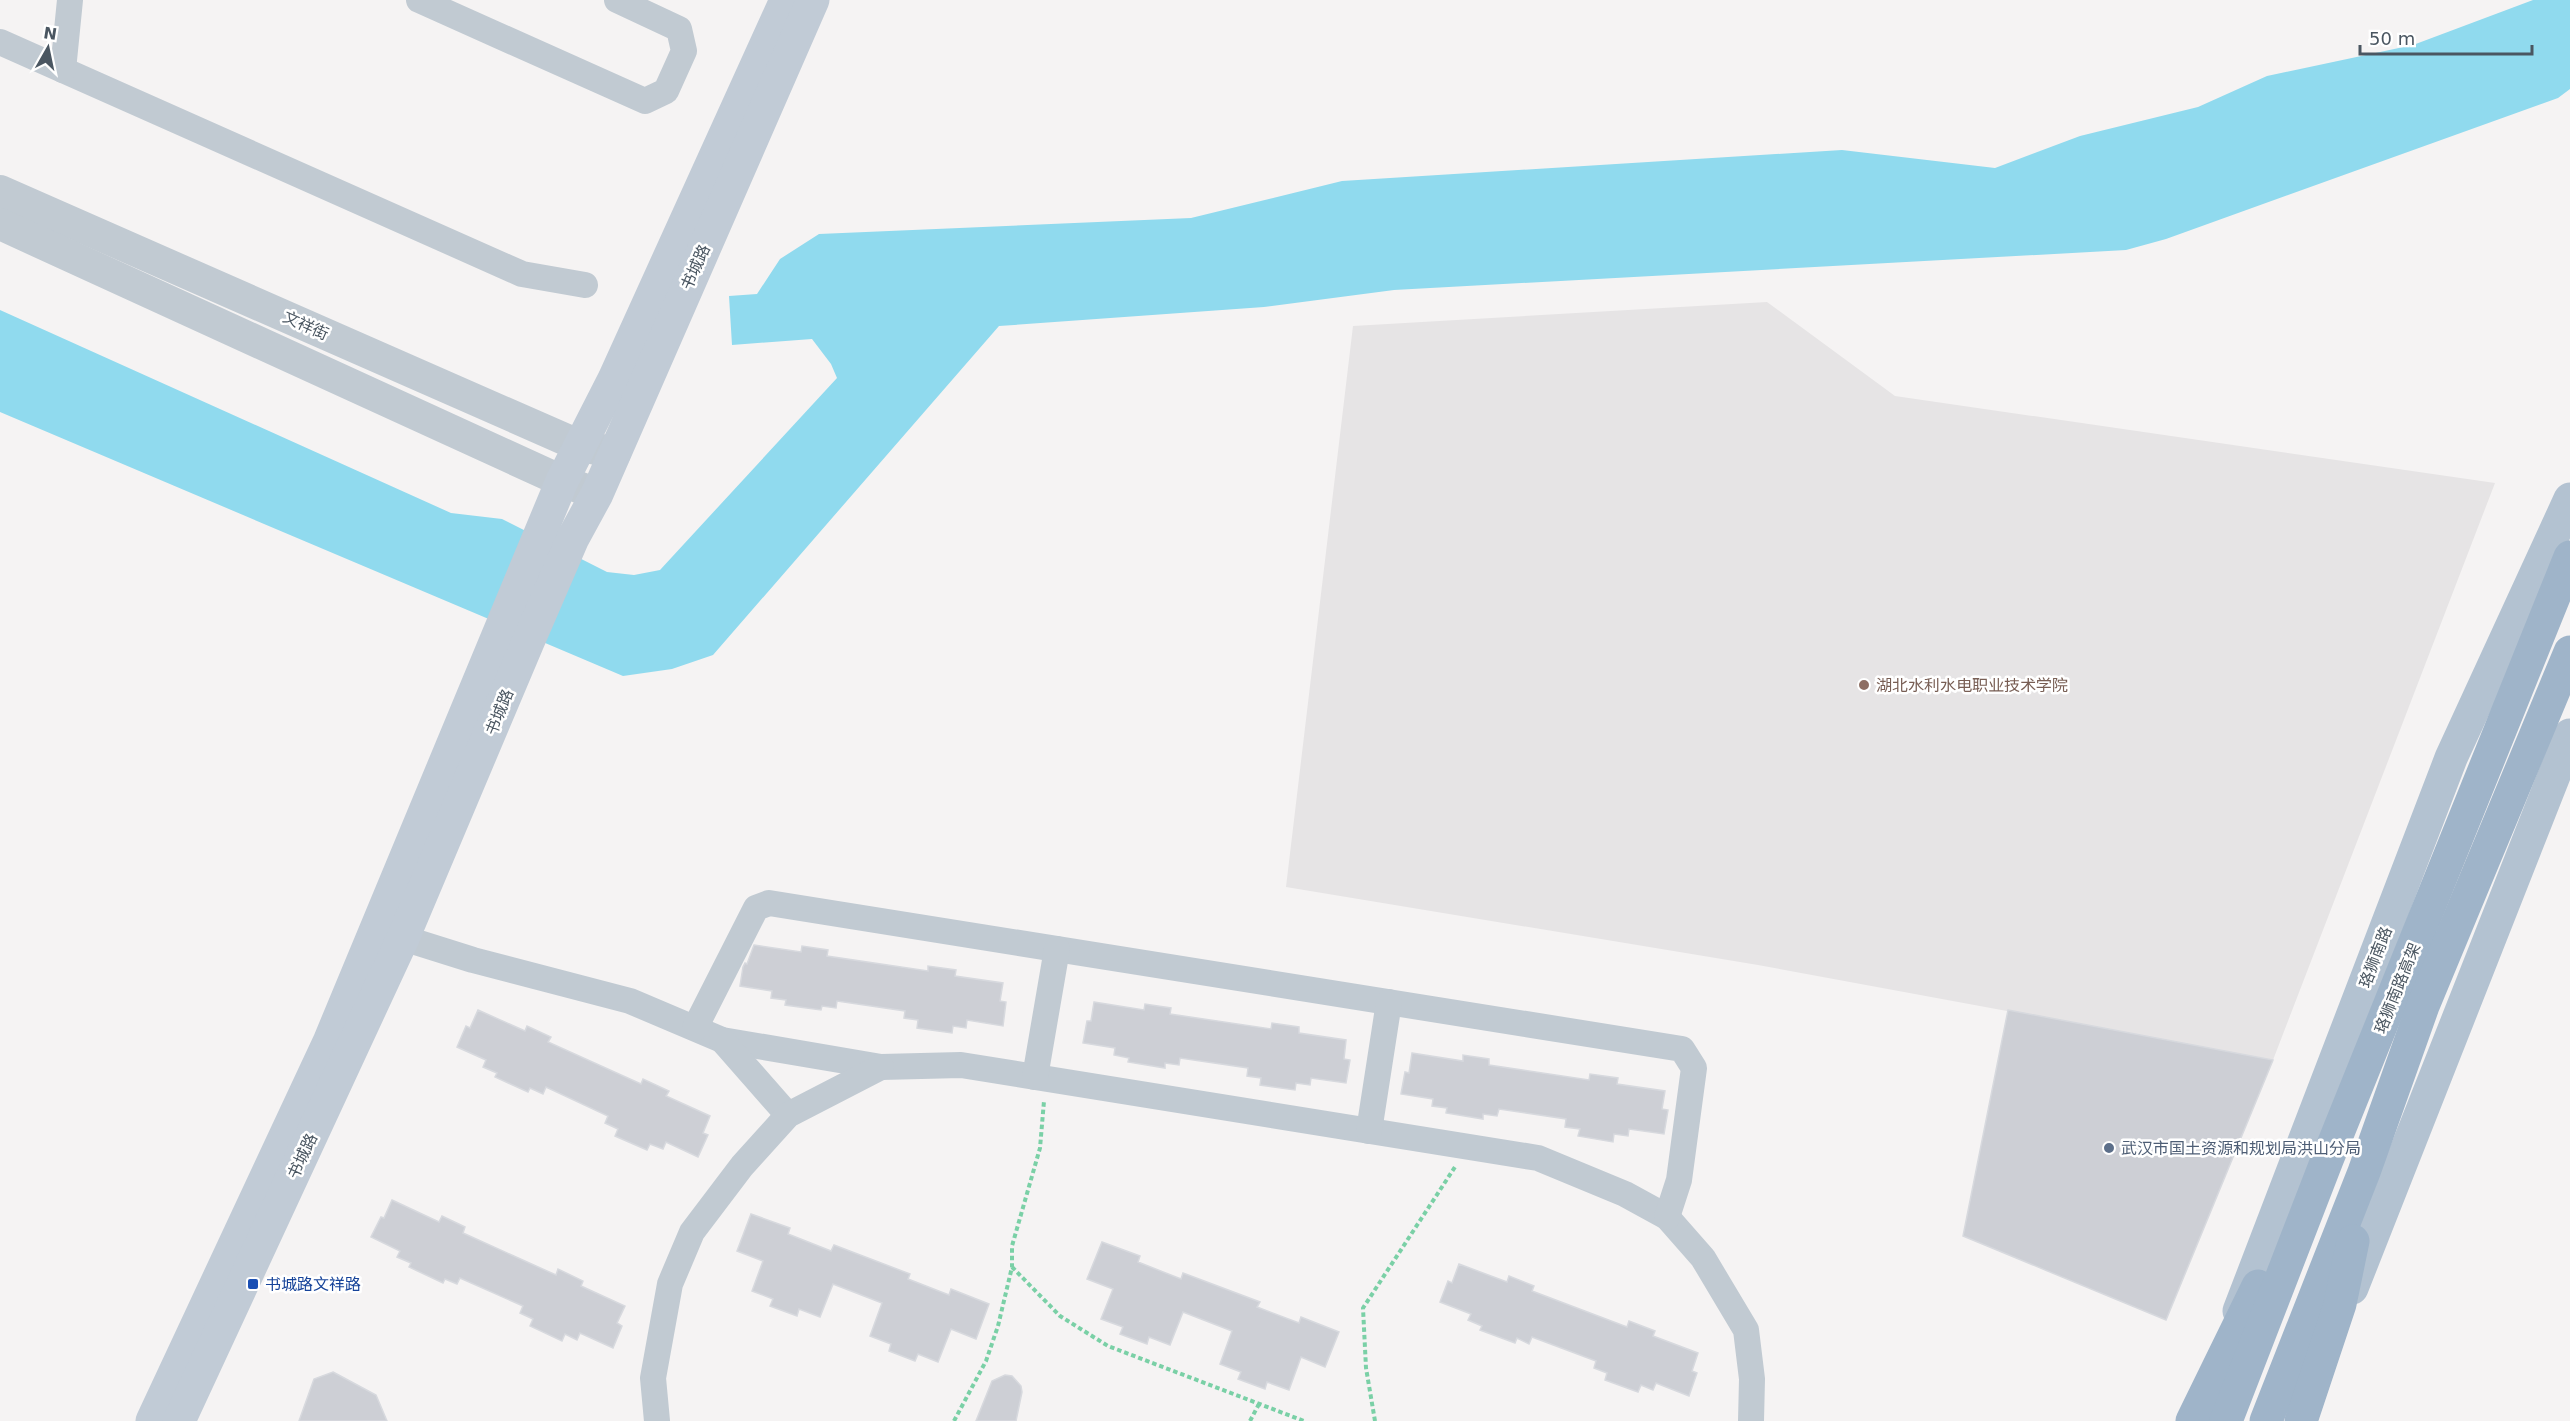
<svg xmlns="http://www.w3.org/2000/svg" width="2570" height="1421" viewBox="0 0 2570 1421" font-family="'DejaVu Sans','Noto Sans SC',sans-serif">
  <style>
    .education { fill: #e6e4e5 }
    .water { fill: #90daee }
    .building { fill: #cdcfd5; stroke: #d7d9de; stroke-width: 1.5 }
    .lines { fill: none; stroke-linecap: round; stroke-linejoin: round }
    .path { stroke: #7ad0a6; stroke-width: 4; stroke-dasharray: 4.5 3; stroke-linecap: butt }
    .minor { stroke: #c1cad2; stroke-width: 26 }
    .tertiary { stroke: #c1cad2; stroke-width: 32 }
    .secondary { stroke: #c1cbd6; stroke-width: 33 }
    .primary { stroke: #b3c2d1; stroke-width: 33 }
    .trunk { stroke: #9fb4c9; stroke-width: 33 }
    .education-dot { fill: #8d6e63; stroke: #fff; stroke-width: 2 }
    .service-dot { fill: #5c6f8a; stroke: #fff; stroke-width: 2 }
    .transit-dot { fill: #1a4fb4; stroke: #fff; stroke-width: 2 }
    .labels { text-anchor: middle; stroke-width: 5; stroke-linejoin: round; paint-order: stroke }
    .street-label { font-size: 16px; fill: #4a5661; stroke: #fff }
    .education-label { font-size: 16px; fill: #785e54; stroke: #fff; text-anchor: start }
    .service-label { font-size: 16px; fill: #4e5e75; stroke: #fff; text-anchor: start }
    .transit-label { font-size: 16px; fill: #164399; stroke: #fff; text-anchor: start }
  </style>
  <rect width="100%" height="100%" fill="#f5f3f3"/>
  <path class="education" d="M1767,302l128,94 600,87 -222,577 -515,-95 -472,-78 67,-561z"/>
  <path class="water" d="M2533,0h37v89l-12,9 -392,141 -40,11 -732,40 -130,17 -265,19 -286,329 -41,14 -49,7 -623,-264v-102l451,203 51,6 105,53 27,3 26,-5 177,-192 -6,-14 -19,-25 -80,6 -3,-49 28,-2 23,-35 39,-25 372,-16 151,-37 500,-31 153,18 85,-32 118,-29 69,-31 146,-31z"/>
  <g class="building">
    <path d="M754,945l47,7 1,-6 26,4 -1,6 101,15v-5l28,4 -1,6 48,7 -3,18 6,1 -3,24 -36,-6 -1,8 -13,-2 -1,7 -35,-5 1,-8 -14,-2 1,-7 -68,-10 -1,7 -14,-2 -1,4 -36,-5 1,-5 -15,-2 1,-7 -32,-5 3,-19 2,-4 2,1z"/>
    <path d="M1094,1002l50,8 1,-6 26,4 -1,6 101,15 1,-6 27,4v6l47,7 -2,19 6,1 -4,23 -35,-5 -1,7 -14,-2 -1,7 -35,-5 1,-7 -14,-2 1,-8 -68,-10 -1,7 -14,-2v5l-37,-6 1,-4 -15,-3 1,-7 -32,-5 4,-22h4z"/>
    <path d="M478,1010l47,21 2,-5 24,11 -3,5 93,42 2,-5 26,12 -3,5 44,20 -7,17 5,2 -10,22 -32,-15 -3,7 -13,-5 -3,6 -32,-14 3,-7 -13,-6 3,-7 -62,-29 -3,7 -13,-6 -2,4 -33,-15 2,-4 -14,-6 3,-7 -29,-13 9,-21 4,2z"/>
    <path d="M2008,1010l265,50 -107,260 -203,-84z"/>
    <path d="M1412,1053l51,8v-6l26,4v6l100,15 1,-6 28,4 -1,6 48,7 -3,18 6,1 -4,24 -35,-5 -1,7 -14,-2 -1,8 -35,-6 2,-7 -15,-2 1,-8 -67,-10 -2,7 -14,-2v5l-37,-6 1,-5 -15,-2 1,-7 -32,-5 4,-22 4,1z"/>
    <path d="M392,1200l47,22 3,-6 23,11 -2,6 93,42 2,-6 25,12 -2,5 44,20 -8,17 5,3 -9,22 -33,-15 -3,7 -12,-6 -3,7 -32,-15 3,-7 -13,-6 3,-7 -63,-28 -3,6 -12,-5 -2,4 -34,-16 2,-4 -14,-6 3,-6 -29,-14 10,-20 3,1z"/>
    <path d="M751,1214l39,14 -2,6 43,17 3,-6 76,29 -2,5 41,16 2,-6 38,15 -13,35 -25,-10 -13,33 -20,-8 -3,7 -26,-10 2,-7 -21,-8 12,-33 -49,-19 -13,33 -21,-8 -2,7 -27,-10 3,-7 -21,-8 11,-30 -26,-10z"/>
    <path d="M1102,1242l38,14 -2,6 43,17 2,-6 77,29 -3,5 42,16 2,-6 38,15 -14,35 -24,-10 -12,33 -22,-8 -2,7 -27,-10 3,-7 -21,-8 12,-33 -49,-19 -13,33 -21,-8 -2,7 -27,-10 3,-7 -22,-8 12,-30 -26,-10z"/>
    <path d="M1459,1264l48,18 2,-6 25,10 -2,5 95,36 2,-6 26,10 -2,5 45,17 -6,18 5,2 -8,23 -33,-13 -3,7 -12,-5 -3,7 -33,-12 2,-7 -13,-5 2,-7 -64,-24 -3,7 -12,-6 -2,5 -35,-13 2,-4 -14,-6 3,-6 -31,-12 8,-21 4,2z"/>
    <path d="M333,1372l43,23 11,26h-88l15,-42z"/>
    <path d="M1005,1375l7,1 9,10 1,6 -6,29h-40l16,-40z"/>
  </g>
  <g class="lines">
    <g class="path">
      <path d="M1012,1267l48,49 48,30 196,75"/>
      <path d="M954,1421l32,-60 12,-35 14,-59v-21l28,-98 4,-47"/>
      <path d="M1250,1421l9,-17"/>
      <path d="M1375,1421l-9,-53 -3,-60 92,-141"/>
    </g>
    <g class="minor">
      <path d="M419,0l226,101 21,-10 18,-40 -5,-22 -62,-29"/>
      <path d="M0,42l522,232 63,11"/>
      <path d="M63,70l7,-70"/>
      <path d="M403,938l70,22 157,41 92,39 159,27 80,-2 577,93 87,36 42,23 36,41 43,72 6,49 -1,42"/>
      <path d="M695,1028l61,-120 13,-5 913,146 12,19 -15,112 -12,37"/>
      <path d="M722,1040l66,75"/>
      <path d="M1035,1077l22,-128"/>
      <path d="M1369,1131l20,-129"/>
      <path d="M657,1421l-4,-43 17,-94 22,-52 50,-66 46,-51 93,-48"/>
    </g>
    <g class="tertiary">
      <path d="M0,191l578,254 37,8"/>
      <path d="M0,224l562,257 35,13"/>
    </g>
    <g class="secondary">
      <path d="M152,1421l177,-379 233,-561 52,-102 172,-379"/>
      <path d="M179,1421l224,-483 125,-296 45,-104 24,-44 216,-494"/>
    </g>
    <g class="primary">
      <path d="M2352,1288l218,-553"/>
      <path d="M2239,1311l212,-553 119,-259"/>
    </g>
    <g class="trunk">
      <path d="M2192,1421l66,-135"/>
      <path d="M2226,1421l101,-261 243,-603"/>
      <path d="M2266,1421l98,-249 59,-166 147,-354"/>
      <path d="M2301,1421l39,-117 13,-63"/>
    </g>
  </g>
  <circle class="education-dot" cx="1864" cy="685" r="6"/>
  <circle class="service-dot" cx="2109" cy="1148" r="6"/>
  <rect class="transit-dot" x="247" y="1278" width="12" height="12" rx="3"/>
  <g class="labels">
    <g class="street-label">
      <text transform="translate(695 267) rotate(-66)" y="6">书城路</text>
      <text transform="translate(306 325) rotate(24)" y="6">文祥街</text>
      <text transform="translate(499 712) rotate(-68)" y="6">书城路</text>
      <text transform="translate(2375 957) rotate(-69)" y="6">珞狮南路</text>
      <text transform="translate(2397 988) rotate(-68)" y="6">珞狮南路高架</text>
      <text transform="translate(302 1156) rotate(-65)" y="6">书城路</text>
    </g>
    <g class="education-label">
      <text x="1876" y="691">湖北水利水电职业技术学院</text>
    </g>
    <g class="service-label">
      <text x="2121" y="1154">武汉市国土资源和规划局洪山分局</text>
    </g>
    <g class="transit-label">
      <text x="265" y="1290">书城路文祥路</text>
    </g>
  </g>
  <g transform="translate(48 48) rotate(9)" stroke="#ffffff" stroke-width="4.5" paint-order="stroke">
  <path d="M0-4.5L10 22L0 15L-10 22Z" fill="#4a5661"/>
  <text y="-9" font-size="16" font-weight="bold" text-anchor="middle" fill="#4a5661">N</text>
  </g>
  <path d="M2360 45v9h172v-9" fill="none" stroke="#4a5661" stroke-width="3"/>
  <text x="2369" y="45" font-size="18" fill="#4a5661" stroke="#ffffff" stroke-width="4.5" paint-order="stroke">50 m</text>
</svg>
